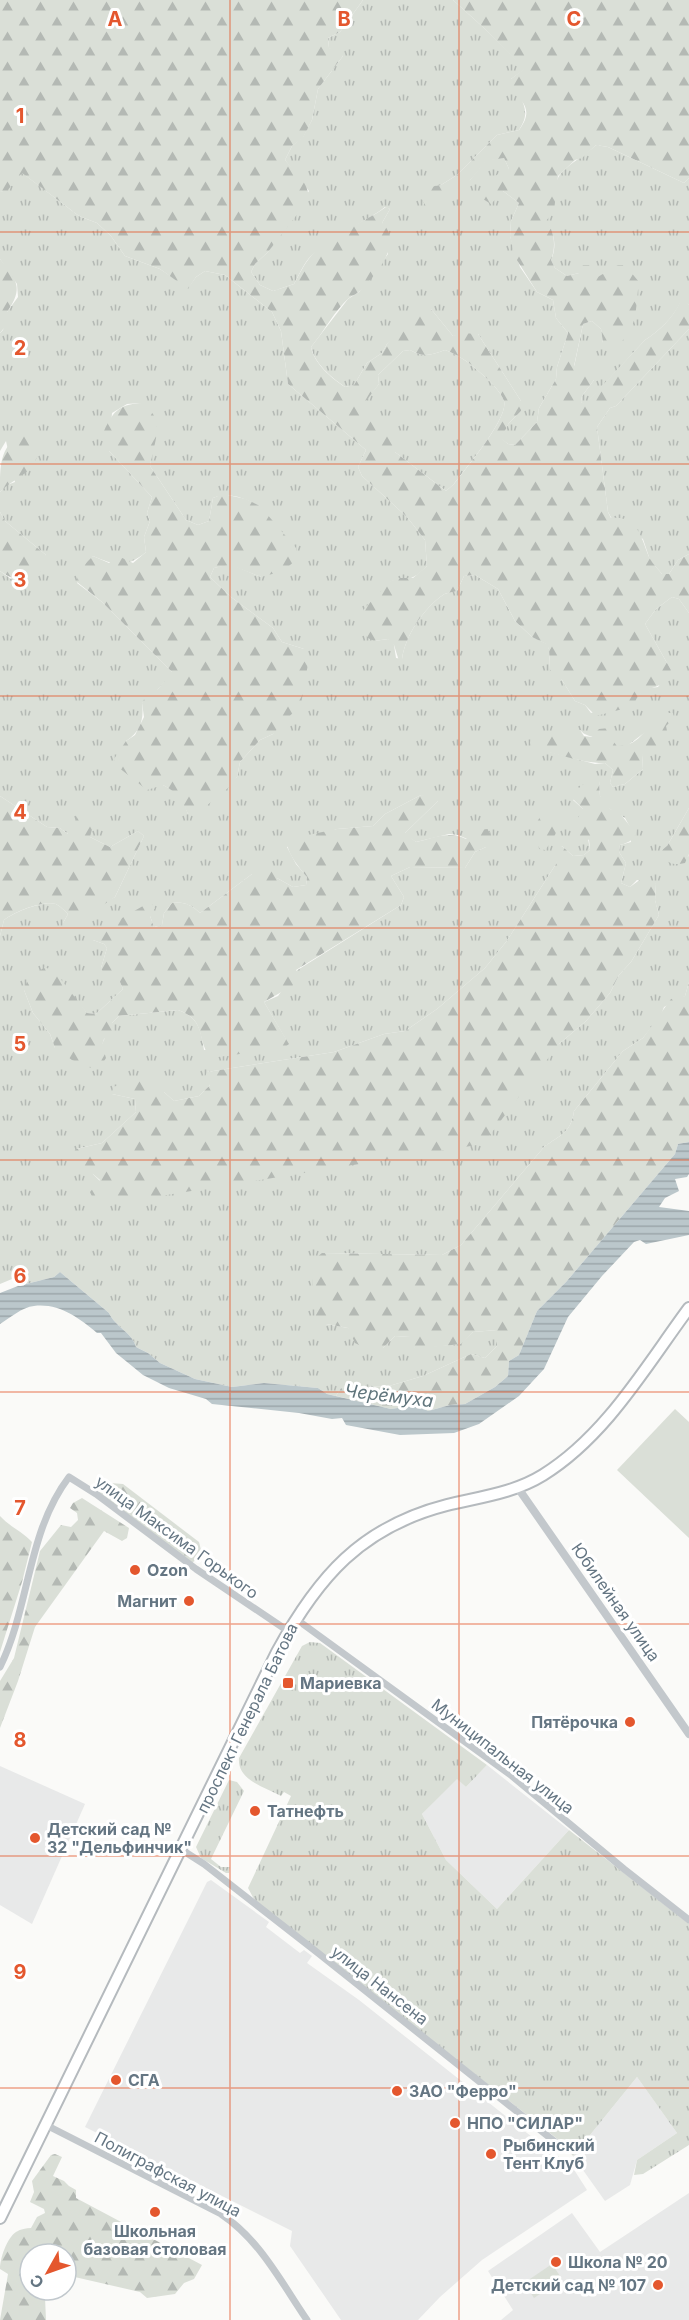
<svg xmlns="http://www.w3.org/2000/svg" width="689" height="2320" viewBox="0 0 689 2320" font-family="Inter,sans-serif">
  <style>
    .built { fill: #e8e9e9 }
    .grass { fill: url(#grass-tufts); fill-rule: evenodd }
    .forest { fill: url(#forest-firs); fill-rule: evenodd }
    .pitch { fill: #dadfd7 }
    .water { fill: url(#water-rules) }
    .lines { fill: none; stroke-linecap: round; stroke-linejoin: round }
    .primary-casing { stroke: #b5babe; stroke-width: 14 }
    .minor { stroke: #c3c8cc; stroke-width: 7 }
    .tertiary { stroke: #c3c8cc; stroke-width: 8 }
    .primary { stroke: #fff; stroke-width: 10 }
    .grid { fill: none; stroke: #e4572e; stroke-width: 1.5; stroke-opacity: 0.55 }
    .poi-dot { fill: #e4572e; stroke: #fff; stroke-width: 2 }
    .labels { text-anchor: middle; stroke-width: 6; stroke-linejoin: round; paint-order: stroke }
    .street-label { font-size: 16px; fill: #657683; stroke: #fff }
    .poi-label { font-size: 16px; font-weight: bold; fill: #657683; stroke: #fff; text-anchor: start }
    .water-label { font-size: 18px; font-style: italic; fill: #60757c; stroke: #fff }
    .grid-label { font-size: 20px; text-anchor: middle; font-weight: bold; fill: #e4572e; stroke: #fff; stroke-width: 6; stroke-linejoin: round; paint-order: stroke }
  </style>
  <defs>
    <pattern id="grass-tufts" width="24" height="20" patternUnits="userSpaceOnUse" patternTransform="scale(1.5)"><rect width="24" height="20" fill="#dadfd7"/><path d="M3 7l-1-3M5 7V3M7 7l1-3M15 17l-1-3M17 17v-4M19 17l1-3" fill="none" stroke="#b4b9b4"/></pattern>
    <pattern id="forest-firs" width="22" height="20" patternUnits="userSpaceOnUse" patternTransform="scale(1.5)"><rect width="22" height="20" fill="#dadfd7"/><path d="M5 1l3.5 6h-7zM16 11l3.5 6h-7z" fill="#b4b9b4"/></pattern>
    <pattern id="water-rules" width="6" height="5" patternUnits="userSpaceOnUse" patternTransform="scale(1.5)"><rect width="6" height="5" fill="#bbc7cb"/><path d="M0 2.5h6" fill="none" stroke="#9ca6aa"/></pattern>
  </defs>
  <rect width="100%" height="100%" fill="#fafaf8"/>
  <g class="built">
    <path d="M487,1765l82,65 -72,79 -51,-49 -24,-46 35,-36 9,9z"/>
    <path d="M0,1766l85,38 -53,120 -32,-19z"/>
    <path d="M211,1880l58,42 -3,5 34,26 4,-3 8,6 -5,7 52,37 187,148 25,17 16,25 -105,70 -42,37 -22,23h-77l-51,-74 2,-15 -207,-104 122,-245z"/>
    <path d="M637,2077l40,56 -40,27 -7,25 -25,16 -32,-45z"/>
    <path d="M689,2193v127h-188l12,-10 -25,-39 84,-58 28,39z"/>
  </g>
  <g class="grass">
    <path d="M363,0h90l31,28 41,41 -14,10c9,20 22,31 8,51l-22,5 -40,40 -16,10 -11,2 40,-7 16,-20 18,-2 5,11 -6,22 16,12 -8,18 -1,15 10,31 17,25 16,8 3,18 12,15 -11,34 -1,12 -17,29 -2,14 -22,23 -7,-1 -8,-6 9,-15 12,-12v-10l-43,-67 -25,2 -22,-27 -44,35 -5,9 -15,10 -13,22 -9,2c-14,-10 -30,-23 -34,-40l37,-48 11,-7 29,-38 -6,-31 8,-14 -5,-2c-22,17 -55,29 -74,49 -7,7 -12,19 -17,28l-21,7 -13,-6 -9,-13 4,-8 13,-12 41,-61 -24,-31 7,-14 11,-9 9,-17 6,-31 25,-33 -14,-8 -1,-10 12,-6z"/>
    <path d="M596,145l12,2 76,36 5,-5v127l-3,-3 -6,1c-7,15 -21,28 -35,37l-60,65 -4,-3 1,-6 12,-16 -20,-13 9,-43 9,-3 9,8 2,14 2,-70 -9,6 -17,-6 -12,3 -12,-8 -4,-8c6,-13 4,-28 -6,-39 15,-18 6,-32 14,-45 7,-11 27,-21 37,-31z"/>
    <path d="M21,172l58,44 18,7 14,13 14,20 35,13 28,19 8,-11 9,-6 20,4 47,37 9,19 7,53 78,66 -8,17 4,9 45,41 18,23 2,26c-4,4 -10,10 -16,12 -12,2 -19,-1 -27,11l-10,52 14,-2 6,6 2,13 6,1c3,-23 22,-51 41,-64 4,-3 9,-2 14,-4l7,-15 11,-1 23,14 17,32 17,16 15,7 2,5 1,20 12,11 13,21 10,4 6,8 45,-15 8,-9 14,-2 13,-17 -26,-46 11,-15 16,-12 7,2 10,14v195l-22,38 21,11 1,-3v128l-4,14 -21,11 -3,8 -18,23 -20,13 -49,60c-3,22 -14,24 -30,36l-83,98 -19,10 -120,-2 4,71 22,4 35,20 12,-12 16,1 4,11 45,-4 13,-12 24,-2v16l-12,12 -14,-4 -48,22 -34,10 -48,2 -5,8 -9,-2 -9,-6 -54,-5 -32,4 -37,-8 -35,-16 -12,-10 -12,-6c-4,-15 -21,-20 -27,-34l-49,-41 -6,5 -36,9 -6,-7 -12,5v-348l4,-16c10,-8 40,-20 52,-16 4,2 9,7 12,10l-5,9 52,-26 29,-61 -6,-5 -28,16 -20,-10 -22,-3 -8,-6 -13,-1 -47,-31v-225l11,8 35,-24 -41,-34 -5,-9v-20l7,-7 8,-3 -9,-41 -6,10v-118l3,-3 4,-18 11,-15 -1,-13 -17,-25v-67l7,-2zM140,403l12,50 -2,13 36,54 12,5 11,-4 4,-23c16,-7 32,1 47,8l1,71 -31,-13 -16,4 -4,9 21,20 42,31 9,14 22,7 -31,85 -13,6 -20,22 -3,15 -49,37 -5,-13 -7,-9 -13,-7 -37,-44c15,-10 18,-22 16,-38l16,-14 15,-16 -71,-71 -25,-19 16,-27c23,10 34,12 53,-4l-2,-15 6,-16 -3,-8 5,-16 -43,-46 3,-38 15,-9zM580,730c9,11 27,5 37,16h10l21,-16 -6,25 1,14 -18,15 -12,3 -3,-4 3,-13 -8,-7 -10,1 -45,-12zM599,781l1,15 10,13 15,9 5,9 1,15 -11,3 -1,7 7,11 -5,20 9,4 7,-7 19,4 -1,16 4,15 -28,47 -12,13 -9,18 -24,28 -27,23 -459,137 -7,-7 -17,-25 26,-6 34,-31 -1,-13 -23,-5 52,-2 10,9 25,-5 11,-11 -3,-13 127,-20 50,-18 21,-3 32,-22 48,-41 21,-26 50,-78 6,-18 11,10 11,-1 6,-5 -7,-41 -10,-9zM421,795l17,6 -34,33 12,8 33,-8 9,1 28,12 -11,5 -10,16 -55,-1 -19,9 13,21 -3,8 -105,66 -18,25 -14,6 24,41 -84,7c-3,-19 -5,-33 -26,-40l-59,6 -7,7 -10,21 -47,4 -5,-14 -17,-21 -9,-23 52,11 11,12 9,1 27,-25 -3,-7 -19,-14 6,-20 -3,-4 -11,-4 57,-24 4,11 8,-2 2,-12 8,-10c11,-2 20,2 28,10l52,-39 25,4 16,9 13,-2 1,-8 -11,-13 -9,-17 50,-18 36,-3 12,-12z"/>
    <path d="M689,329v225l-11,6 -9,14h-7l-12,-14 -7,-21 -31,-20 -4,-7 -11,-85 13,-19 6,-2z"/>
    <path d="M410,350c14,8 21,5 35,0 16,6 26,14 39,26 6,5 17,16 20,25 5,17 -39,68 -50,83l-8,7 -51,-39 -30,-51 14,-17 -1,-9 25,-24z"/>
    <path d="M310,1642l10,1 167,122 -21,22 -9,-8 -35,35 24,46 51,49 72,-79 120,94v221l-46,29 -9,1 3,-15 40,-27 -40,-56 -64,79 -13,-15 -305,-240 -7,-13 43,-92 -7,-4 -3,4c-17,-9 -44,-16 -42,-38l63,-112z"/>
    <path d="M229,1780l8,2 7,9 -33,68 10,8h9l-1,6h-3l-25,-15 -5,-11z"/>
  </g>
  <g class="forest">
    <path d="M0,0h363l-23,32 -12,6 1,10 11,2 3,6 -25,33 -6,31 -9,18 -11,8 -7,14c10,12 24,23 24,39l-41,53 -13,12 -4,8 9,13 13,6 21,-7c5,-9 10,-20 17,-28 18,-23 52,-32 75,-49l4,2 -8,14c22,20 -6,51 -21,67 -4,4 -8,5 -12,8 -14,12 -26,35 -38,49 3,16 20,31 34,40l9,-2 13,-22 15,-10 5,-9 21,-23 13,-11 10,-1 22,27 9,-3 16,1 43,67v10l-12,12 -8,15 7,6 7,1 22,-23 2,-14 17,-29 1,-12 11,-34 -12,-15 -3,-18 -16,-8 -22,-35 -5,-21 1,-15 8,-18 -16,-12 -12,13 -8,-5 -2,-10 17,-15 11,-5 -5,-11 -18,3c-14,18 -36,45 -60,45l-4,-6 8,-13 11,-2 16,-10 40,-40 22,-5c15,-20 5,-29 -12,-42l4,-9 13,-10 -40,-41 -31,-28h236v178l-5,5 -76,-36 -12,-2 -14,13 -7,2 -17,16 -4,35 -8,10c9,11 10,26 5,39l4,8 12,8 12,-3 4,-8h6l7,13 22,-13h7l14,17c-4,26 0,54 -28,66l-8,-5 -2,-14 -9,-8 -9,3 -9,42 13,-9 5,2 2,21 -12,16 -1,6 4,2 60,-64c14,-9 28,-22 35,-38h7l2,3v24l-73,77 -6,2 -13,19 11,85 3,6c28,-3 30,21 39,41 3,5 8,10 12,15h7l9,-14 11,-6v59l-10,-14 -7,-2 -16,12 -11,15 26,46c-6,25 -32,11 -37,36l-38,10 -11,-11 -10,-4 -13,-21 -8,-4 -4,-7 -1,-20 -3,-5 -14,-7 -17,-16 -17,-32 -23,-14 -11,1 -7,15c-5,2 -10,1 -14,4 -19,13 -38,41 -41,64l-3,2 -5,-16 -4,-1 -2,-5 -14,2 -6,-3 -7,-9 -2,-10 5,-10 25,-27 9,-4h15l14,-12 -2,-26 -18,-23 -45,-41 -4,-9 8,-17 -78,-66 -7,-53 -9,-19 -47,-37 -20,-4 -9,6 -8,12 -28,-20 -35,-13 -14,-20 -14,-13 -18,-7 -57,-43 -15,18 -7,1zM410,350c14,8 21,5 35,0 16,6 26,14 39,26 6,5 17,16 20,25 5,17 -39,68 -50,83l-8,7 -51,-39 1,-17 -30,-34 13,-17 -1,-9 25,-24z"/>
    <path d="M0,259c17,21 24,29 7,53l2,10 -9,11z"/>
    <path d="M140,403c28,15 14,37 10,63l36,54 12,5 11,-4 4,-23 10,-4 23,5 14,7 36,42v12l-13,11 -22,6 -31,-12 -16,3 -4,9 21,20 42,31 9,14 22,7 5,9 -8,46 -28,30 -13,6 -20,22 -3,15 -9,11 -29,24 -11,2c-6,-14 -11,-22 -25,-29l-16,5 -29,-23 -4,-8 12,-18 9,-6 9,-18 -2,-14 5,-9 11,-5 14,-17 -70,-70 -25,-20 1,-11 15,-15 16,7 9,-7 15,7 13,-11 -2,-15 6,-16 -3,-8 5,-16 -43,-46 -5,-20c9,-19 14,-26 36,-28z"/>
    <path d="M19,434l10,2 10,12c-3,26 -23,28 -39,44 0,-28 0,-42 19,-58z"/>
    <path d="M0,512l5,9 41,34 -5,16c-17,9 -24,12 -41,0z"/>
    <path d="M663,713h10l1,5 -8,8 1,5 -11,16 -14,8 1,14 -18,15 -12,3 -3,-4 3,-13 -8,-7c-19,1 -52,-10 -72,-15l-3,-5 1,-4 49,-9 4,6 8,1 7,-8 10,-1 4,13 4,5c25,1 29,-23 46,-33z"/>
    <path d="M596,778l3,3 1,15 8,5 2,8 8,2 12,15h5l2,3c-2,11 -7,13 -17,16l-1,7 7,11 -5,20 9,4 15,-11 11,8 -1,16 4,15 -28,47 -12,13 -9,18 -24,28 -27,23 -76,100 -341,55 -48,2 -4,-9 10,-12 -7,-6 -17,-2 -9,-11 9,-12 26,-6 34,-31 -1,-13 -23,-5 1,-7 18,-6 34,-3 3,6 -4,8 10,9 25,-5 11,-11 -6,-6 3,-7 127,-20 50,-18 21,-3 32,-22 48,-41 21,-26 50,-78 1,-13 5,-5 11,10 11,-1 6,-5 -1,-10 -13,-6 -2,-9 9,-16 -10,-10v-6l13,-11z"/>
    <path d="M421,795l15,1 2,5 -33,32 11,9c17,-4 34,-12 50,-3l12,-9 10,-1 4,9 -6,9 -11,5 -10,16 -55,-1 -19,9 13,21 -3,8 -105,65 3,12 -35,20 25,42 -5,4 -73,10c-16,-19 -3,-37 -33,-48l-59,6 -7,7 2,10 -10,6 -2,6 4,13 -5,8 -10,2 -19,-8 -17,-12 -5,-14 -17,-21 -9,-23 4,-11 17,-12 11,6 31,40 9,1 27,-25 -3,-7 -13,-2 -6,-12 6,-20 -3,-4 -11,-4 -1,-5 58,-33 5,6 -5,8 4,11 8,-2 2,-12 8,-10c11,-2 20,2 28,10l52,-39 17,-8 5,3 3,9 16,9 13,-2 1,-8c-7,-8 -20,-24 -20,-35l16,-6 34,-7 36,-3 12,-12z"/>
    <path d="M0,796l47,31 13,1 8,6 5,-1 4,-19 9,-2 8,9 -4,16 20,10 28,-16 6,5 -29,61 -46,31 -6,2v-7l5,-9c-3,-3 -8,-8 -12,-10 -13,-4 -42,8 -52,16l-4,16z"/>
    <path d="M553,806c11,15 3,31 -8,44l-6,-1 -3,-25 9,-16z"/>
    <path d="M689,808v46l-4,9c-12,3 -21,0 -24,-12l6,-5z"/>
    <path d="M689,982v160l-11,2 -3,10 -109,128 -29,29 -18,44 -10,6 -1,15 -13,11 -30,17 -15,1 -22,6 -11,-6 -26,4 -55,-13 5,-8 48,-2 34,-10 48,-22 14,4 12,-12v-16l-24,2 -12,12 -46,5 -5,-12 -15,-1 -12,12 -12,3 -16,-8 -7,-15 -22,-4 -11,-9 -4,-53 11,-9 120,2 19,-10 83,-98c16,-12 27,-14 30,-36l49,-60 20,-13 28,-39 14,-3z"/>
    <path d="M110,1483l13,1 76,58 3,12 -10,9 -93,-70 2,-6z"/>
    <path d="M82,1498l47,30 -2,10 -5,3 -18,-10 -69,96 -17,54 -18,47v-47l14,-23 26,-107 21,-26 10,2 7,-7 -1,-7 -7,-5 3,-5z"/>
    <path d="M0,1516c10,11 22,15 32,26l-10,40 -22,70z"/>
    <path d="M55,2154l7,3 -9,19 11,5 5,5 7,4v8l126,67 -8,14 -10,4 -9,11 -28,4 -7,-6 -74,-17v-21h-36v36h18l-3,7 1,23h-46l8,-46 -8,-5c0,-11 7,-31 16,-37 5,-3 10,-4 15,-4l6,-11 8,-4 -1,-4 -14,-7 4,-10 -2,-11 19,-26z"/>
  </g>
  <g class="pitch">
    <path d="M675,1409l14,13v116l-72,-68z"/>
    <path d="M552,2264l10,15 -28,19 -10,-15z"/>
  </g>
  <path class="water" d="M689,1142v32l-2,3 -12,2 4,12 -14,7 -6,9 30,4v24l-43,9 -6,-4 -6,2 -32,34 -34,41 -24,52 -25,27 -40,28 -25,9 -54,2 -54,-10 -4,-7 -10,1 -33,-6 -87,-9 -6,-5 -37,-11 -26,-13 -27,-22 -15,-20h-4c-18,-15 -38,-30 -63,-27 -12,1 -24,12 -34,18v-31l18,-7 36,-9 6,-5 49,41c6,14 23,19 27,34l12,6 12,10 35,16 37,8 32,-4 54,5 9,6 64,15 26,-4 11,6 22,-6 15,-1 30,-17 13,-11 1,-15 10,-6 18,-44 29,-29 109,-128 3,-10z"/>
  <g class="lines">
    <defs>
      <path id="primary" d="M0,2218l277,-566c41,-75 84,-125 170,-147 33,-8 67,-12 96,-30 63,-39 103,-109 146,-167"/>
    </defs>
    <use href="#primary" class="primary-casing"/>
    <g class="minor">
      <path d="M296,1619l216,157 112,93 65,51"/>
      <path d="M0,1667c30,-61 27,-135 69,-190l27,17 100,75 92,62"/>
      <path d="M182,1850l22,14 114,89 241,192"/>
      <path d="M46,2125l175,89c39,26 60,68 86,106"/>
    </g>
    <path class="tertiary" d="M518,1488l171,246"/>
    <use href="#primary" class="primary"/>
  </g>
  <path class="grid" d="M230,0v2320M459,0v2320M0,232h689M0,464h689M0,696h689M0,928h689M0,1160h689M0,1392h689M0,1624h689M0,1856h689M0,2088h689"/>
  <g class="poi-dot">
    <circle cx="135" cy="1570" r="6"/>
    <circle cx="189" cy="1601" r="6"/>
    <rect x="282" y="1677" width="12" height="12" rx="3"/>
    <circle cx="630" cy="1722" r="6"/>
    <circle cx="255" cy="1811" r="6"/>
    <circle cx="35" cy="1838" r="6"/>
    <circle cx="116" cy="2080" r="6"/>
    <circle cx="397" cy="2091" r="6"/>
    <circle cx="455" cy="2123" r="6"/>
    <circle cx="491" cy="2154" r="6"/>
    <circle cx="155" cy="2212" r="6"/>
    <circle cx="556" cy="2262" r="6"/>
    <circle cx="658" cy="2285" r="6"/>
  </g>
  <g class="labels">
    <g class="street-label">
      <text transform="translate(177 1537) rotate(36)" y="6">улица Максима Горького</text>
      <text transform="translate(616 1602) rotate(55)" y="6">Юбилейная улица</text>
      <text transform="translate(247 1718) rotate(-64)" y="6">проспект Генерала Батова</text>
      <text transform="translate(503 1756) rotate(38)" y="6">Муниципальная улица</text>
      <text transform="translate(380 1985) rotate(38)" y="6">улица Нансена</text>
      <text transform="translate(168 2174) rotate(28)" y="6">Полиграфская улица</text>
    </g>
    <g class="poi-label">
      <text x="147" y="1576">Ozon</text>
      <text x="177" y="1607" text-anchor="end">Магнит</text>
      <text x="300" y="1689">Мариевка</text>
      <text x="618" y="1728" text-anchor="end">Пятёрочка</text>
      <text x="267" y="1817">Татнефть</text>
      <text x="47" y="1835">Детский сад №<tspan x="47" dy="18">32 "Дельфинчик"</tspan></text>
      <text x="128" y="2086">СГА</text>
      <text x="409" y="2097">ЗАО "Ферро"</text>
      <text x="467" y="2129">НПО "СИЛАР"</text>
      <text x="503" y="2151">Рыбинский<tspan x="503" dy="18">Тент Клуб</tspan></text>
      <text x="155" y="2237" text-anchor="middle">Школьная<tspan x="155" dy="18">базовая столовая</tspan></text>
      <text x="568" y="2268">Школа № 20</text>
      <text x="646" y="2291" text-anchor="end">Детский сад № 107</text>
    </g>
    <g class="water-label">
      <text transform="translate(389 1396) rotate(7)" y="6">Черёмуха</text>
    </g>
  </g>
  <g class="grid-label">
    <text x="115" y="26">A</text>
    <text x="344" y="26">B</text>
    <text x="574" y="26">C</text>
    <text x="20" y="123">1</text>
    <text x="20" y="355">2</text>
    <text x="20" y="587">3</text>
    <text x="20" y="819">4</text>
    <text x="20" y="1051">5</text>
    <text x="20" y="1283">6</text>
    <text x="20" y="1515">7</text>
    <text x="20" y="1747">8</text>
    <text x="20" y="1979">9</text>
  </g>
  <g transform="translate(48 2272) rotate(230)"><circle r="28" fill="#ffffff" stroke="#c1c8cd" stroke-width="1.5"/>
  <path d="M0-4.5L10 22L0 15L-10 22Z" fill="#e4572e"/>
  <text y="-9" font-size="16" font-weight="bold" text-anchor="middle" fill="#657683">С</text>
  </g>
</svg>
